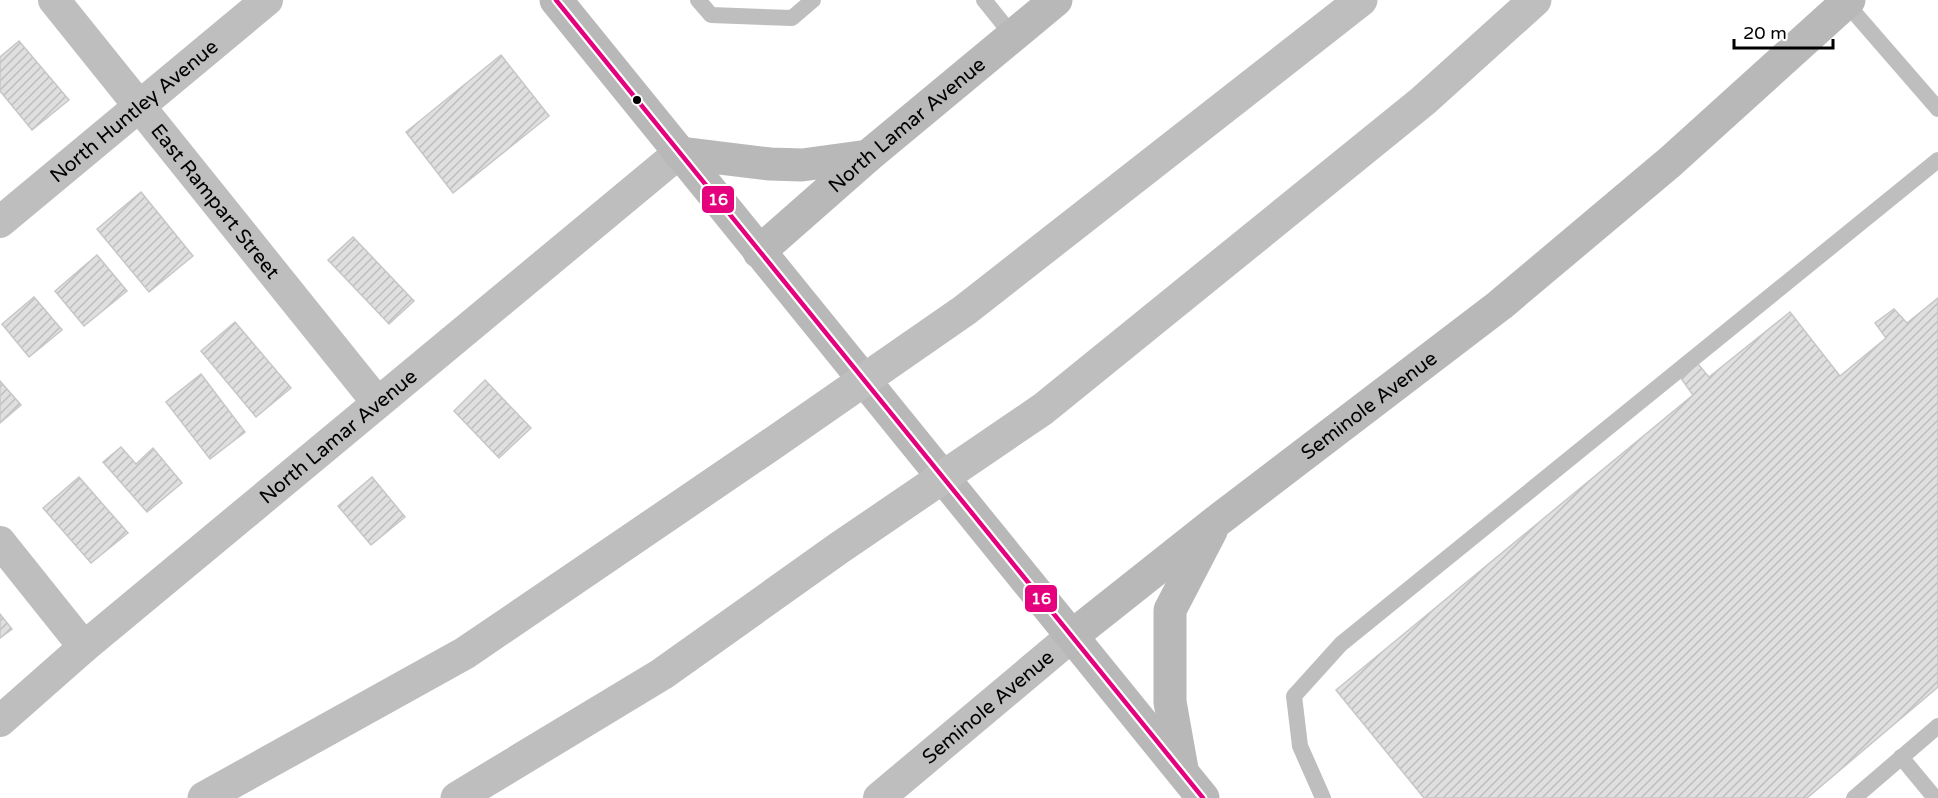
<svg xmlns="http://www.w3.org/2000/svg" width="1938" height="798" viewBox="0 0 1938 798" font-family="'Varela Round',sans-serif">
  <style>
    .building { fill: url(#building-hatch); stroke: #c7c7c7; stroke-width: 1.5 }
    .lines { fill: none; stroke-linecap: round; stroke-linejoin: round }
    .service { stroke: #bebebe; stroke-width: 16 }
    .minor { stroke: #bebebe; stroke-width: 32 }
    .secondary { stroke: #b8b8b8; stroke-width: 33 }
    .motorway { stroke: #bebebe; stroke-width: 33 }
    .bus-1-casing { stroke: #fff; stroke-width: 9 }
    .bus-1 { stroke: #e5007d; stroke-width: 4.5 }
    .bus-dot { fill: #000; stroke: #fff; stroke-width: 2 }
    .labels { text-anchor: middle; stroke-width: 4.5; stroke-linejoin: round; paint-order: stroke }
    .street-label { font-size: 20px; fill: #000; stroke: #fff }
    .line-badge { stroke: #fff; stroke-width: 2 }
    .badge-label { font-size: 16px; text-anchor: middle; font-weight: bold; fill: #fff }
  </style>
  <defs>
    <pattern id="building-hatch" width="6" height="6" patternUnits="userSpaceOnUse" patternTransform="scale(1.5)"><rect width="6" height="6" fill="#dfdfdf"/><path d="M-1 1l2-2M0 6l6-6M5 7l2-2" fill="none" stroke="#bebebe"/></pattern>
  </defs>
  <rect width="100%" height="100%" fill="#fff"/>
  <g class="building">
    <path d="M19,41l50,59 -37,30 -32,-39v-34z"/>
    <path d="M501,55l48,61 -96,77 -47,-61z"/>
    <path d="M141,192l52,64 -44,36 -52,-63z"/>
    <path d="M353,237l61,64 -25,23 -61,-64z"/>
    <path d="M97,255l30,36 -43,35 -29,-35z"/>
    <path d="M34,297l28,33 -33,27 -27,-33z"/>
    <path d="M1938,298v389l-131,111h-383l-88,-108 357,-295 -13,-18 18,-13 11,13 81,-65 50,64 46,-38 -11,-15 19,-14 13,14z"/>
    <path d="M235,322l56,66 -35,29 -55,-66z"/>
    <path d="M201,374l44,58 -35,27 -44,-57z"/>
    <path d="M485,380l46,48 -32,30 -45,-47z"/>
    <path d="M0,381l21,24 -21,18z"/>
    <path d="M121,447l15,17 17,-16 29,35 -35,29 -44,-50z"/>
    <path d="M79,477l49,56 -37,30 -48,-55z"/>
    <path d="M372,477l33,40 -34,28 -33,-39z"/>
    <path d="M0,614l12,15 -12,9z"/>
  </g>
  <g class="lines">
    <g class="service">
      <path d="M698,0l13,15 81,3 21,-18"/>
      <path d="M984,0l29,36"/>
      <path d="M1846,3l92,106"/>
      <path d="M1901,757l34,41"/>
      <path d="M1323,798l-23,-52 -6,-50 47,-52 597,-484"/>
      <path d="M1854,798l84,-72"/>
    </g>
    <g class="minor">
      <path id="s1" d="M54,0l323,402"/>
      <path id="s2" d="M0,222l267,-222"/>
      <path d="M0,542l84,105"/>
      <path id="s3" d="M0,721l84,-74 595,-494"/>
      <path id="s4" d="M879,798l193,-162"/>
    </g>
    <g class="secondary">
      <path d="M556,0l647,798"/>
      <path d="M679,153l91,11 32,1 66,-9"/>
      <path id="s5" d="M759,252l109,-96 188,-156"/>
      <path id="s6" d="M1072,636l145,-115 283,-216 170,-143 179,-162"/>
      <path d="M1182,769l-12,-67v-92l41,-79"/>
    </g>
    <g class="motorway">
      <path d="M204,798l261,-145 301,-205 199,-138 396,-310"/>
      <path d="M457,798l205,-124 177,-126 204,-139 380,-308 112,-101"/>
    </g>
    <defs>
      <path id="bus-1" d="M556,0l647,798"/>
    </defs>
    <use href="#bus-1" class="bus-1-casing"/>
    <use href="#bus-1" class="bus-1"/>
  </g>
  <circle class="bus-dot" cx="637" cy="100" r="5"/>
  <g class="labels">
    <g class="street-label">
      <text dy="7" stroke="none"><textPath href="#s2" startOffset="174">North Huntley Avenue</textPath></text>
      <text dy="7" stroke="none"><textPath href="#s5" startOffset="195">North Lamar Avenue</textPath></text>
      <text dy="7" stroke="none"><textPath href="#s1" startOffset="258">East Rampart Street</textPath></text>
      <text dy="7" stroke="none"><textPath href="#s6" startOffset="376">Seminole Avenue</textPath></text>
      <text dy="7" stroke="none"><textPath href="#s3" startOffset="442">North Lamar Avenue</textPath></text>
      <text dy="7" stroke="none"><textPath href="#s4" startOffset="142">Seminole Avenue</textPath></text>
    </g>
  </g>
  <g class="line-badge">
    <rect x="701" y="185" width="34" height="29" rx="6" fill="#e5007d"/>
    <rect x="1024" y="584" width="34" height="29" rx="6" fill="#e5007d"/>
  </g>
  <g class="badge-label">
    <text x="718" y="205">16</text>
    <text x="1041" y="604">16</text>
  </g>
  <path d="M1734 39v9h99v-9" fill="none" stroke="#000000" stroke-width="3"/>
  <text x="1743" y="39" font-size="18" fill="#000000" stroke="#ffffff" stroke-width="4.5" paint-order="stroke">20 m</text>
</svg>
